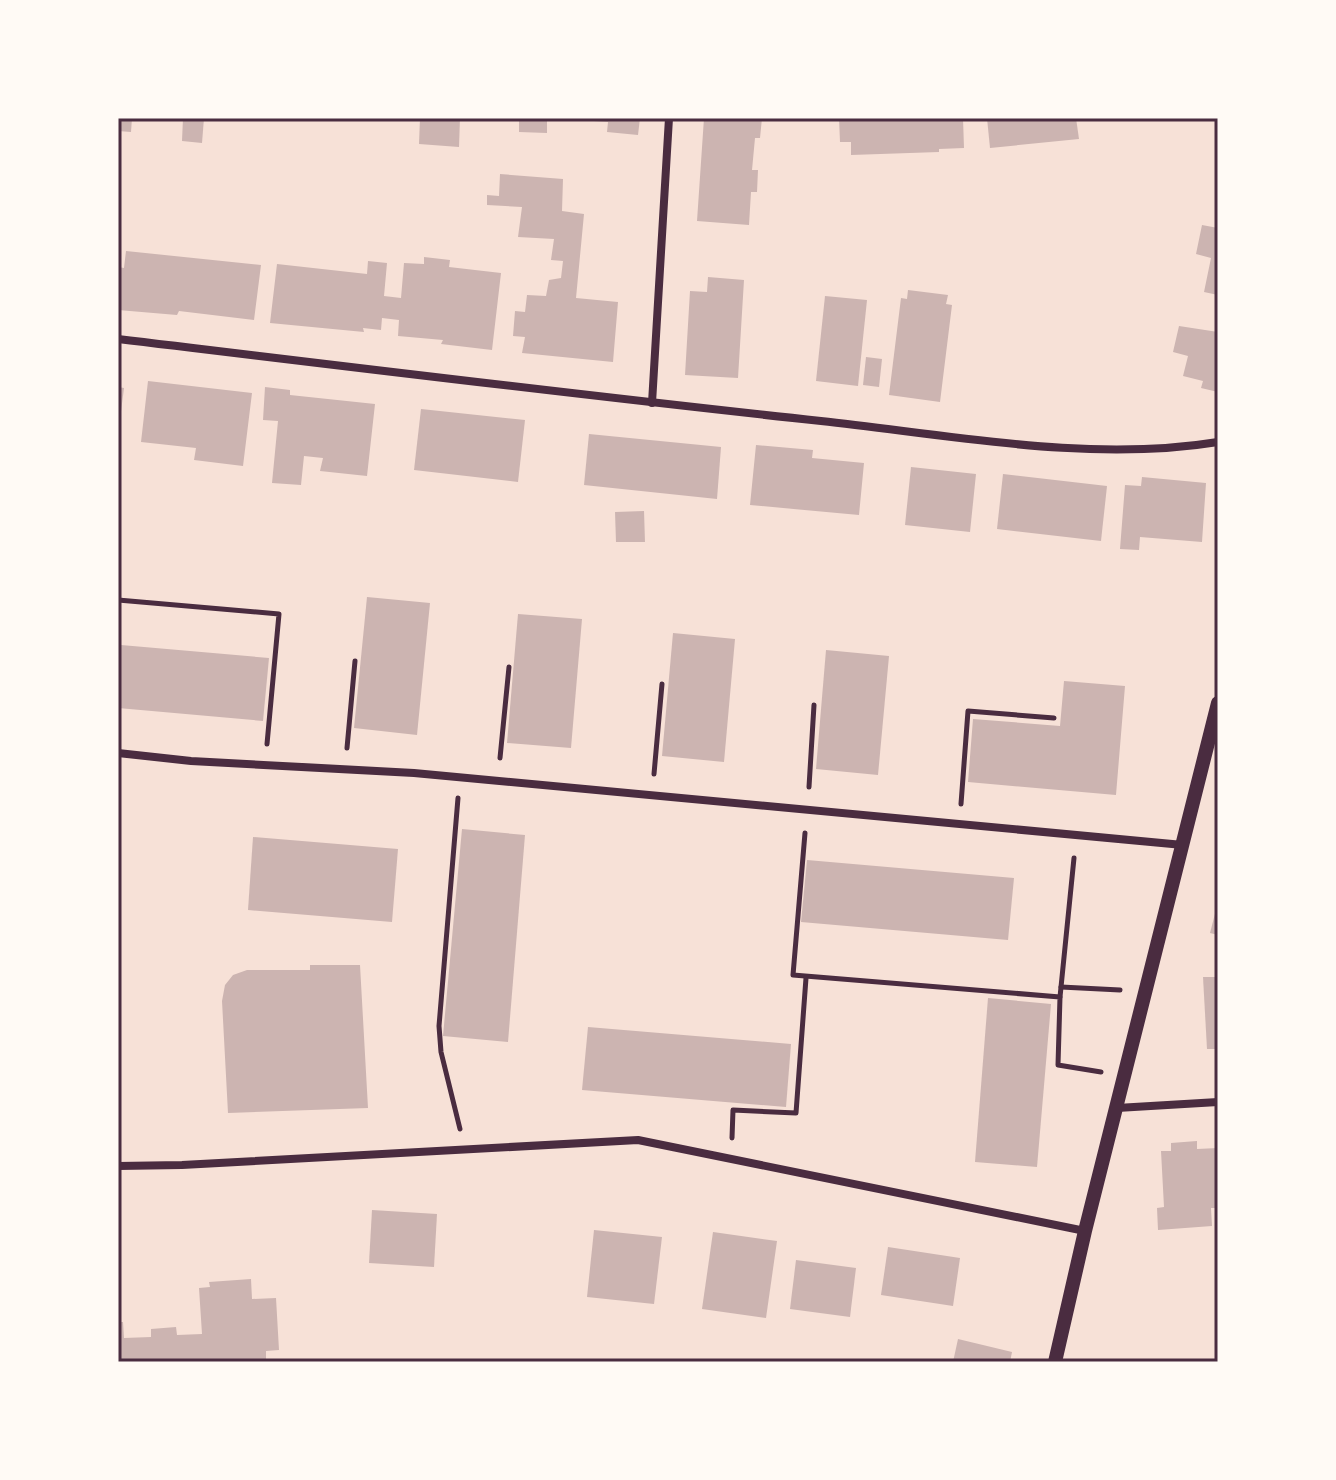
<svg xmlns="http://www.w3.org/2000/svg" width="1336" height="1480" viewBox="0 0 1336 1480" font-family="Poppins,sans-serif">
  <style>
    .building { fill: #ccb4b1 }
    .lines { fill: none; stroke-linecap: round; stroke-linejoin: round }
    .path { stroke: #4a2c40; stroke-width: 5 }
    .minor { stroke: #4a2c40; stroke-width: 8 }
    .tertiary { stroke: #4a2c40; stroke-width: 14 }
    .neatline { fill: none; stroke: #4a2c40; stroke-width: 3 }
  </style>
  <rect width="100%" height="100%" fill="#f7e1d7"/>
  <g class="building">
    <path d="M118,118h14l-1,14 -13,-1z"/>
    <path d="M183,118h21l-2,25 -20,-2z"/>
    <path d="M420,118h40l-1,29 -40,-3z"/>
    <path d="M519,118h28v15l-28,-1z"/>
    <path d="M579,118h61l-2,17 -31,-3 1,-10 -29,-2z"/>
    <path d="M704,118h58l-2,20h-5l-3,32h6l-1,22h-6l-2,33 -52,-4z"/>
    <path d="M839,118h124l1,30 -25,1v3l-88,3v-13h-11z"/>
    <path d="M987,118h89l3,21 -89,9z"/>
    <path d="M500,174l63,5 -1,32 22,3 -8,84 42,4 -5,60 -91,-9 3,-16 -12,-1 2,-25 10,1 2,-17 19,1 3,-16 12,-2 2,-17 -12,-1 3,-21 -36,-2 4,-30 -35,-2v-10l12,1z"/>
    <path d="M1202,225l16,3v67l-14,-3 7,-34 -15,-4z"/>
    <path d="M126,251l135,14 -7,55 -75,-9 -2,4 -59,-5v-43l6,1z"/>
    <path d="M424,257l26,3 -1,7 52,6 -9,77 -51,-6 2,-4 -45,-4 1,-16 -17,-2 -1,12 -18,-2 1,4 -94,-9 7,-59 90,10 1,-13 19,2 -3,33 17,2 3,-35 20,1z"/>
    <path d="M708,277l36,3 -6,98 -53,-3 5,-84 17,1z"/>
    <path d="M908,290l40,5 -2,9 6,1 -12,97 -51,-7 12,-97 6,1z"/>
    <path d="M825,296l42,4 -9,86 -42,-5z"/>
    <path d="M1179,326l39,6v60l-17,-4 2,-7 -20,-5 5,-20 -15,-4z"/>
    <path d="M866,357l16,2 -3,28 -16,-2z"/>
    <path d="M148,381l104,12 -9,73 -49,-6 2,-12 -55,-6z"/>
    <path d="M118,387l6,1 -4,31h-2z"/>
    <path d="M265,387l25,3v5l85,9 -8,72 -47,-5 3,-13 -19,-2 -3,29 -29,-2 6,-62 -15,-1z"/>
    <path d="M421,409l104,11 -7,62 -104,-12z"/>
    <path d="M589,434l132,13 -4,52 -133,-14z"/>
    <path d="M756,445l57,5 -1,8 52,5 -5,52 -109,-10z"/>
    <path d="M911,467l65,7 -6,58 -65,-7z"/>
    <path d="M1003,474l104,12 -6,55 -104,-12z"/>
    <path d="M1142,477l64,6 -4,59 -62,-5 -1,13 -19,-1 5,-64 16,1z"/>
    <path d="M644,511l1,31h-29l-1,-30z"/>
    <path d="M367,597l63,6 -13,132 -63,-7z"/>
    <path d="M518,614l64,5 -11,129 -64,-5z"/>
    <path d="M673,633l62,6 -11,123 -62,-6z"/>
    <path d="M121,645l148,13 -6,63 -145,-13z"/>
    <path d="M826,650l63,6 -11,119 -62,-6z"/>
    <path d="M1064,681l61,5 -9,109 -148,-13 5,-63 87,7z"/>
    <path d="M462,829l63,6 -17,207 -65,-6z"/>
    <path d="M253,837l145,12 -6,73 -144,-12z"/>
    <path d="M807,860l207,18 -6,62 -207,-18z"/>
    <path d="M1217,906h1v29l-8,-2z"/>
    <path d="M310,965h50l8,143 -140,5 -6,-112 3,-16 8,-10 14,-5h63z"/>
    <path d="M1203,977h15v72h-11z"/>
    <path d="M988,998l63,6 -14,163 -62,-5z"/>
    <path d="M588,1027l203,17 -5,63 -204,-17z"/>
    <path d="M1197,1141v8l21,-1v60h-7l1,18 -54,4 -1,-22 7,-1 -3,-56h10v-8z"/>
    <path d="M372,1210l65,4 -3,53 -65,-4z"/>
    <path d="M594,1230l68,7 -8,67 -67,-7z"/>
    <path d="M713,1232l64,9 -11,77 -64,-9z"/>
    <path d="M888,1247l72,11 -7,48 -72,-11z"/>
    <path d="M796,1260l60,8 -6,49 -60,-8z"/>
    <path d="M251,1279l1,20 24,-1 3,52 -13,1v11h-148v-40h5l1,16 27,-1v-8l25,-2 1,8 25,-1 -3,-46 11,-1 -1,-5z"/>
    <path d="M958,1339l54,13 -2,10h-57z"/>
  </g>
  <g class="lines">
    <g class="path">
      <path d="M118,600l161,14 -12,130"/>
      <path d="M347,748l8,-87"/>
      <path d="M500,758l9,-91"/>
      <path d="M654,774l8,-90"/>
      <path d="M809,787l5,-82"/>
      <path d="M458,798l-19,228 2,26 19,77"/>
      <path d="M961,804l7,-93 86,7"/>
      <path d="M805,833l-12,142 267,22 -2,68 43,7"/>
      <path d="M1061,987l59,3"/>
      <path d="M1060,997l14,-139"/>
      <path d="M732,1138l1,-28 63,3 10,-135"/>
    </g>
    <g class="minor">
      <path d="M118,339c234,28 468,57 703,82 129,14 269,42 397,21"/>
      <path d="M652,403l17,-285"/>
      <path d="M118,753l73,8 223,12 769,72"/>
      <path d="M1117,1108l101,-6"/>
      <path d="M118,1166l64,-1 456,-25 447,91"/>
    </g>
    <path class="tertiary" d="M1055,1362l30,-131 133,-528"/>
  </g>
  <rect width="1336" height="1480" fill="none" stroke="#fffaf5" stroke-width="240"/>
  <rect x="120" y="120" width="1096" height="1240" class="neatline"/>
</svg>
